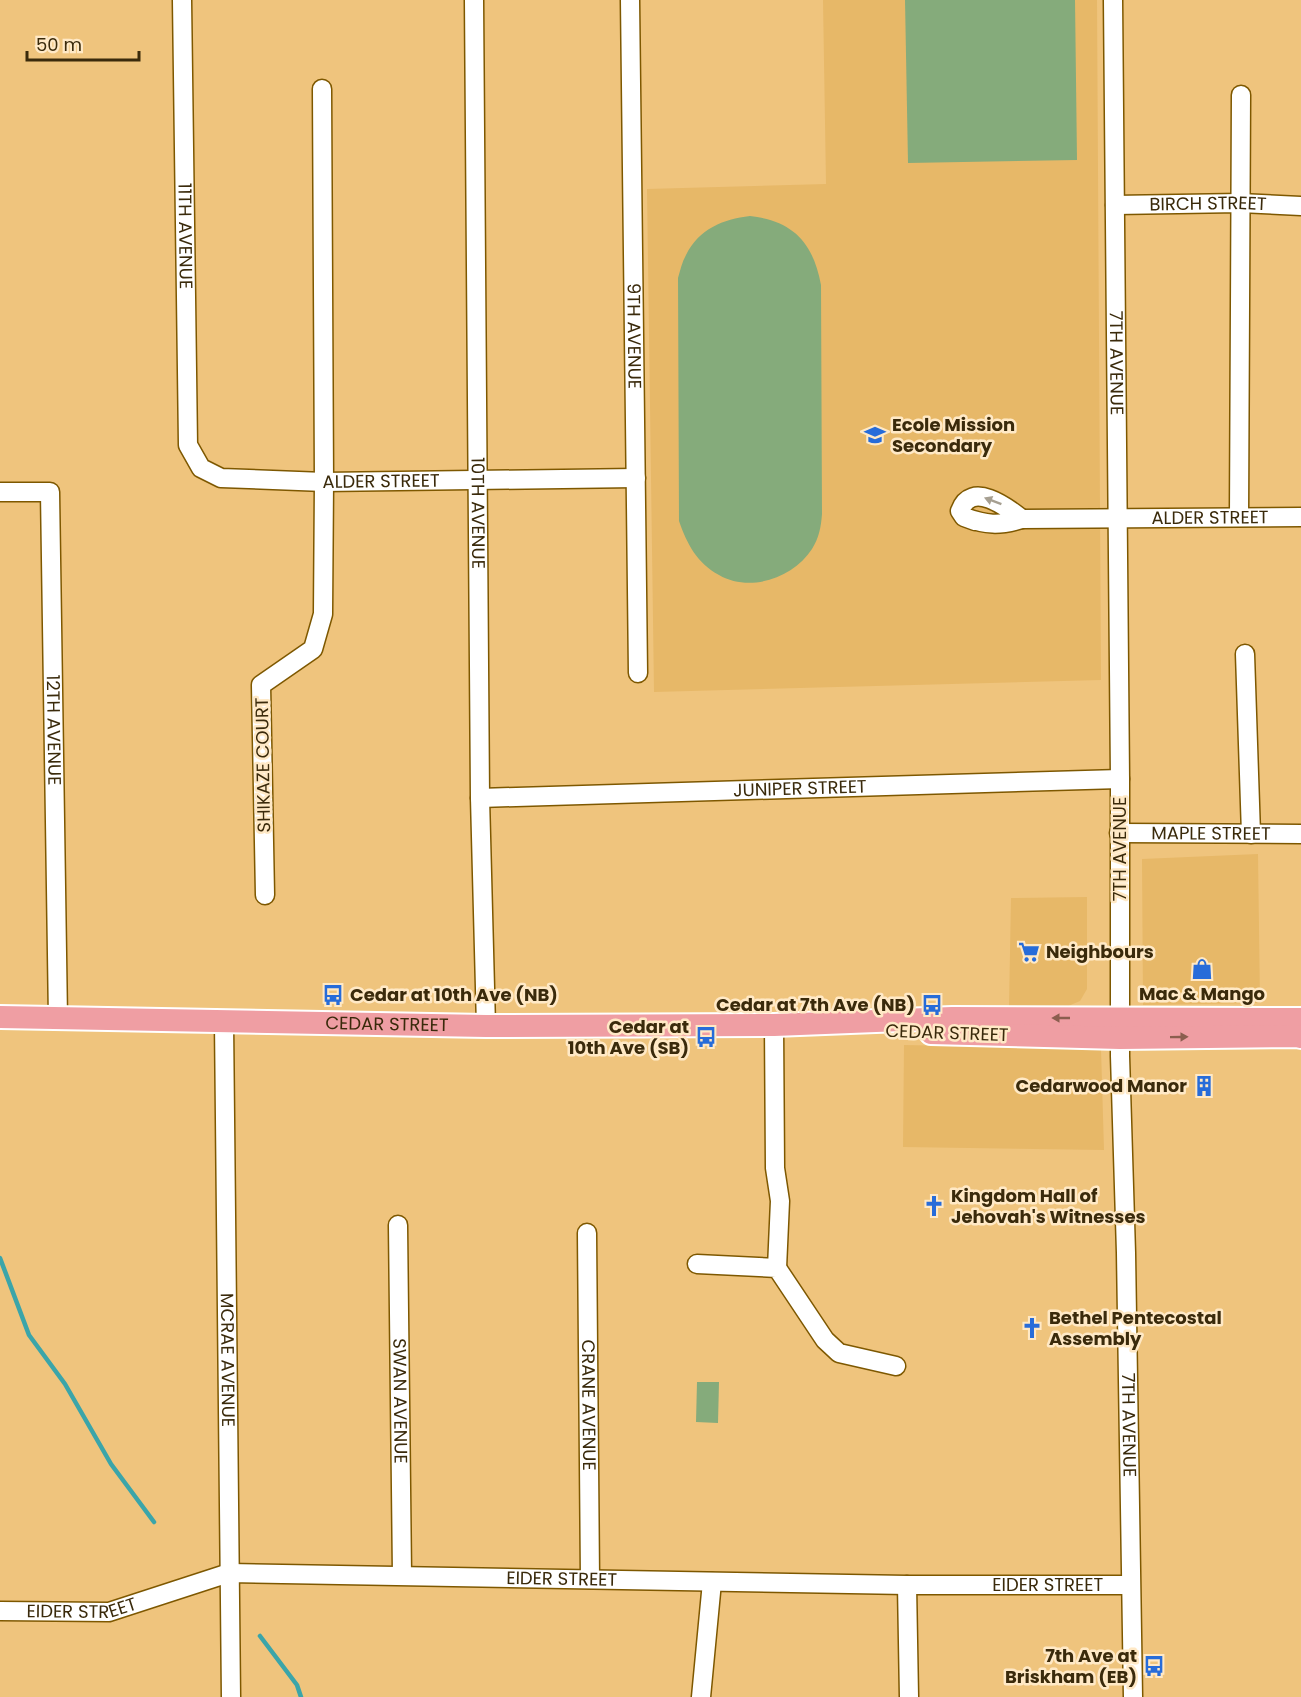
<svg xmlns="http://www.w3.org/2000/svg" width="1301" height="1697" viewBox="0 0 1301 1697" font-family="Poppins,sans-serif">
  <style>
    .built { fill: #e7b868 }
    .green { fill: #85ab7b }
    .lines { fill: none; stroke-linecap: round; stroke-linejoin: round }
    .stream { stroke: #3ba5a9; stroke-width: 4.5 }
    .minor-casing { stroke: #7e5800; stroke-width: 21 }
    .major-casing { stroke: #fff; stroke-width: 26 }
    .minor { stroke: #fff; stroke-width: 18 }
    .major { stroke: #ef9ea3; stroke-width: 22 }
    .oneway { fill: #a69f91 }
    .oneway2 { fill: #8b5e4f }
    .labels { text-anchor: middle; stroke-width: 5; stroke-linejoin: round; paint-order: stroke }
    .street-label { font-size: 18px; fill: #3a2a0b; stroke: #ffe9c6 }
    .poi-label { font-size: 18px; font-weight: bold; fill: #3a2a0b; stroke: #ffe9c6; text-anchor: start }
  </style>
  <rect width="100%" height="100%" fill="#efc47d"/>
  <g class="built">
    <path d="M823,0h274l4,680 -447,12 -7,-503 179,-5z"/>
    <path d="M1258,854l2,149 -117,2 -1,-146z"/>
    <path d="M1087,897v92l-7,12 -14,6h-57l2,-109z"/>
    <path d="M904,1045l197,4 3,101 -201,-3z"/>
  </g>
  <g class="green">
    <path d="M905,0h170l2,160 -169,3z"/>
    <path d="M750,216c44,5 63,27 71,69l1,229c-1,13 -3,24 -10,35 -19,29 -62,44 -93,26 -22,-12 -32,-31 -40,-54l-1,-243c2,-7 4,-16 8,-23 13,-26 37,-36 64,-39z"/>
    <path d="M697,1382h22l-1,41 -22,-1z"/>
  </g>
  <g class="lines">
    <g class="stream">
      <path d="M0,1258l29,77 36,49 46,80 43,58"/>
      <path d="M260,1636l37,49 4,12"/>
    </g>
    <defs>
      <g id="minor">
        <path id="s1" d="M182,0l6,445 13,23 20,10 103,4 312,-4"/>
        <path id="s2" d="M474,0l6,798 6,228"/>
        <path id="s3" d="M630,0l8,673"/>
        <path id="s4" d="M1113,0l7,779v277l6,197 7,444"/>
        <path id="s5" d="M1115,205l125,-2 61,3"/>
        <path id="s6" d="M0,492h50l8,527"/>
        <path d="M960,511l4,6c22,8 35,9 58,2 -15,-12 -51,-39 -62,-8l4,6 11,4"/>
        <path d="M1239,517l2,-422"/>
        <path id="s7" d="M1022,519l279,-2"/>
        <path d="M1245,654l6,180"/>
        <path id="s8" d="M480,798l640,-19"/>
        <path id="s9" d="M1119,833l182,1"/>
        <path d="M265,895l-4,-210 52,-36 10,-35 1,-132 -2,-393"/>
        <path id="s10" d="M224,1022l7,675"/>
        <path d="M774,1025l1,143 5,33 -3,67"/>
        <path id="s11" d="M398,1225l4,350"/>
        <path id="s12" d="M587,1233l3,346"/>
        <path d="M697,1264l80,4 48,72 14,13 57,13"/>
        <path d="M907,1585l2,112"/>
        <path id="s13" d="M0,1611l109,1 120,-39 678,12h223"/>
        <path d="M701,1697l11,-115"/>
      </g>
      <g id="major">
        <path id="s14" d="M0,1017l486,9 288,-1 178,-7 349,1"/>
        <path d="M931,1033l189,5 177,-2 4,1"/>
      </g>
    </defs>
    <use href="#minor" class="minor-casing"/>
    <use href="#major" class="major-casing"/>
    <use href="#minor" class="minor"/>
    <use href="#major" class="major"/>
  </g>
  <defs><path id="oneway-solid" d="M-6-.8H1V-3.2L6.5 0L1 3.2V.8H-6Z" transform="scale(1.5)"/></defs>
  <use class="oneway" href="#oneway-solid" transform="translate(993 501) rotate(-159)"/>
  <g class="oneway2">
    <use href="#oneway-solid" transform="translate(1061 1018) rotate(-180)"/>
    <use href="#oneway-solid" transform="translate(1179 1037) rotate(-1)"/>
  </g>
  <defs>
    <symbol id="school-bare" viewBox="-9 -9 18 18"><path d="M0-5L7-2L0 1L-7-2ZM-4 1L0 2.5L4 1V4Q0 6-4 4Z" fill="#276cd9" stroke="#ffe9c6" stroke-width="2.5" paint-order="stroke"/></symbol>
    <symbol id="supermarket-bare" viewBox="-9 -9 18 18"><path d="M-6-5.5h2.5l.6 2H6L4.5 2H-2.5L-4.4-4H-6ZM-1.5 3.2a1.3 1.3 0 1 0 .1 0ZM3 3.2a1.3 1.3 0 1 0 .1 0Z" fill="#276cd9" stroke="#ffe9c6" stroke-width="2.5" paint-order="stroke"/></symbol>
    <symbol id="shop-bare" viewBox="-9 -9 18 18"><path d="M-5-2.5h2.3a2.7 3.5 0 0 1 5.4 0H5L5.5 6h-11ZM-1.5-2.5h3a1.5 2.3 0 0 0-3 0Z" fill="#276cd9" stroke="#ffe9c6" stroke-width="2.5" paint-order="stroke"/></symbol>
    <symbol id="bus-bare" viewBox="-9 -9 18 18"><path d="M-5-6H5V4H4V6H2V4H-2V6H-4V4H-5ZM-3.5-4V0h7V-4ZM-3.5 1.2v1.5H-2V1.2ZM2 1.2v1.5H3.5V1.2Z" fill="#276cd9" stroke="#ffe9c6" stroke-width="2.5" paint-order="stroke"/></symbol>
    <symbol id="building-bare" viewBox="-9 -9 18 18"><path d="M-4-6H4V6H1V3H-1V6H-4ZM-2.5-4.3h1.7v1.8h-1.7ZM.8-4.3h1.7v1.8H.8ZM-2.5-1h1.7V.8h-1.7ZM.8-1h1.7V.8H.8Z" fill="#276cd9" stroke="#ffe9c6" stroke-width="2.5" paint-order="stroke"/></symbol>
    <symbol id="church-bare" viewBox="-9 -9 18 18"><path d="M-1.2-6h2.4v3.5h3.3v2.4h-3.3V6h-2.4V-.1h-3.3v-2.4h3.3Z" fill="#276cd9" stroke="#ffe9c6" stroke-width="2.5" paint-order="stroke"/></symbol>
  </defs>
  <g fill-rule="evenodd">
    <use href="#school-bare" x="860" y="420" width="30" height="30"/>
    <use href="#supermarket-bare" x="1014" y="937" width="30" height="30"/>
    <use href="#shop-bare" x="1187" y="954" width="30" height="30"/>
    <use href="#bus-bare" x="318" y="980" width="30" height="30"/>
    <use href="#bus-bare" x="917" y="990" width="30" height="30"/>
    <use href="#bus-bare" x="691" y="1022" width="30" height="30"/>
    <use href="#building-bare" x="1189" y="1071" width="30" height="30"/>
    <use href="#church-bare" x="919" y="1191" width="30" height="30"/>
    <use href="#church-bare" x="1017" y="1313" width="30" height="30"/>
    <use href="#bus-bare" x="1139" y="1651" width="30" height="30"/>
  </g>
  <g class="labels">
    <g class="street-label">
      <text dy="6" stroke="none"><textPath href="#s5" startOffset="93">BIRCH STREET</textPath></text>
      <text dy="6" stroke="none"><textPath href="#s1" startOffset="236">11TH AVENUE</textPath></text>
      <text dy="6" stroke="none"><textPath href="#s3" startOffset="336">9TH AVENUE</textPath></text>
      <text dy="6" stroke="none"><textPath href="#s4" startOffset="363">7TH AVENUE</textPath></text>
      <text dy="6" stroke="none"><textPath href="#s1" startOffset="654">ALDER STREET</textPath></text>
      <text dy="6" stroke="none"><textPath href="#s2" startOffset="513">10TH AVENUE</textPath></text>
      <text dy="6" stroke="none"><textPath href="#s7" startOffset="188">ALDER STREET</textPath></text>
      <text dy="6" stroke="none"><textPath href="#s6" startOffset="288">12TH AVENUE</textPath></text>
      <text transform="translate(263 765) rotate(-91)" y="6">SHIKAZE COURT</text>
      <text dy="6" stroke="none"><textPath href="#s8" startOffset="320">JUNIPER STREET</textPath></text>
      <text dy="6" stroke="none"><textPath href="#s9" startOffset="92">MAPLE STREET</textPath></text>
      <text transform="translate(1120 849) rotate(-90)" y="6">7TH AVENUE</text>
      <text dy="6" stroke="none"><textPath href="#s14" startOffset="387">CEDAR STREET</textPath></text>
      <text transform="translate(947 1033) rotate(2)" y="6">CEDAR STREET</text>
      <text dy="6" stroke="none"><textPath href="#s10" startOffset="338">MCRAE AVENUE</textPath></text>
      <text dy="6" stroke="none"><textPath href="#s11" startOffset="176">SWAN AVENUE</textPath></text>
      <text dy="6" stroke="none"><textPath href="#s12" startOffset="172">CRANE AVENUE</textPath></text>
      <text dy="6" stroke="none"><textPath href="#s4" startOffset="1425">7TH AVENUE</textPath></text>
      <text dy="6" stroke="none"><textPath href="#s13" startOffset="568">EIDER STREET</textPath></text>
      <text dy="6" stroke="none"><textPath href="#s13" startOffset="1054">EIDER STREET</textPath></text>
      <text dy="6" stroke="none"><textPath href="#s13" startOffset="82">EIDER STREET</textPath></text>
    </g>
    <g class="poi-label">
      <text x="892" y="431">Ecole Mission<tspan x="892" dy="21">Secondary</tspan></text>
      <text x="1046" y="958">Neighbours</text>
      <text x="1202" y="1000" text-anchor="middle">Mac &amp; Mango</text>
      <text x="350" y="1001">Cedar at 10th Ave (NB)</text>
      <text x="915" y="1011" text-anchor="end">Cedar at 7th Ave (NB)</text>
      <text x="689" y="1033" text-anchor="end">Cedar at<tspan x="689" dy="21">10th Ave (SB)</tspan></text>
      <text x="1187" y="1092" text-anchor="end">Cedarwood Manor</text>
      <text x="951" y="1202">Kingdom Hall of<tspan x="951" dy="21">Jehovah's Witnesses</tspan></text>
      <text x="1049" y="1324">Bethel Pentecostal<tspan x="1049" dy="21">Assembly</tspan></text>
      <text x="1137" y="1662" text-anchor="end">7th Ave at<tspan x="1137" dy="21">Briskham (EB)</tspan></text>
    </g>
  </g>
  <path d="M27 51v9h112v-9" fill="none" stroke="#3a2a0b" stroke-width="3"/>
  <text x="36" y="51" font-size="18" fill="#3a2a0b" stroke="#ffe9c6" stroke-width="4.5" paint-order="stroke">50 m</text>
</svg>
